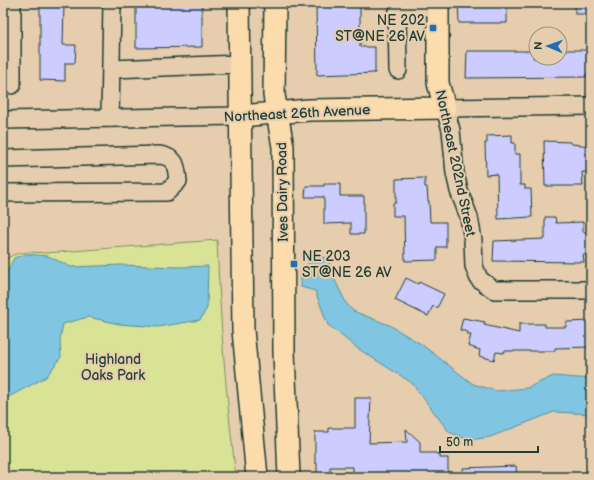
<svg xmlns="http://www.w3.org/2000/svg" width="594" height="480" viewBox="0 0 594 480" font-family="'Balsamiq Sans',sans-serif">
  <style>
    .green { fill: #d8e395; stroke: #7c9064 }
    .water { fill: #80c5e1; stroke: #598f9c }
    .building { fill: #cdccff; stroke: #1f3d34 }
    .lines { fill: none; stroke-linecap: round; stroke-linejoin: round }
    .minor-casing { stroke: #1f3d34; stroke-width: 20 }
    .major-casing { stroke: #1f3d34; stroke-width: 24 }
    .minor { stroke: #e6cdae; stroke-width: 17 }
    .major { stroke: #fcdcac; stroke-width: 21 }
    .poi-dot { fill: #1f6fb2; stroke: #e6cdae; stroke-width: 1.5 }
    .labels { text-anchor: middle; stroke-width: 4; stroke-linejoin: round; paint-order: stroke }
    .poi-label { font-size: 14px; fill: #1f3d34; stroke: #e6cdae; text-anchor: end }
    .street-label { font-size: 14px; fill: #1f3d34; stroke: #e6cdae }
    .park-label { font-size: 14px; fill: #284539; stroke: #e6cdae }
  </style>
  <rect width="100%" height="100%" fill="#e6cdae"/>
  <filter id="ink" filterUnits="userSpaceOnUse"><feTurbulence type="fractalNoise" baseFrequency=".025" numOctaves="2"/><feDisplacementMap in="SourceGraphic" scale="8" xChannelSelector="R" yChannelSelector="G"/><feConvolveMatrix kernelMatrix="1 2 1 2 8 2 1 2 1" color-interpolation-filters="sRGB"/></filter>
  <g filter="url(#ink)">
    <path class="green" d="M217,240c3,80 9,158 19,237h-233v-215c12,-12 27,-10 43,-9z"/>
    <g class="water">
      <path d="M26,254l22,2 23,11 50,-2 58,2 29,-1 -1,42 -7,12 -42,7 -39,-3 -31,-7 -25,7 -3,15 1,18 -15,20 -43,23v-120l11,-22z"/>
      <path d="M321,257l7,1 5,18 13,27 7,8 36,14 32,19 52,40 24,7 30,-3 26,-12 38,3v35l-37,-2 -64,25 -21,3 -20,-8 -37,-49 -55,-35 -29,-23 -13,-34 -14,-4v-17l12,-11z"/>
    </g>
    <g class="building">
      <path d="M40,3h24l-1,42h13l-1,18h-10v18l-25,-1z"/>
      <path d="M136,3h66v44l-66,1z"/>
      <path d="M458,3h49v20h-48z"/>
      <rect x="575" y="3" width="16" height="11"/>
      <path d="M316,4h44v43h15v26l-58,2z"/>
      <path d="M560,50h31v24h-5v3l-120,1 1,-27h67l-1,7h27z"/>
      <path d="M512,135v8h3v11h5v31h5v4h6l1,28 -34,2 -1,-45 -11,1 -1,-32h2v-7z"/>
      <path d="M544,141l26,1 1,2 20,2v26h-9l1,14h-38z"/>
      <path d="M425,178v9h2l1,14h1l1,21h16v25h-9v13l-32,1 -1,-45h-11v-13h3v-24z"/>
      <path d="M324,184h16v12h24v38h-13v-11l-27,1v-27h-19l1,-11h18z"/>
      <path d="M545,217h10l1,6 27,-1v10h8v22l-8,1 1,7 -91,-1 1,-20 51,-2z"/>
      <path d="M406,278l12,6 1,-2 25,12 -7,14 -4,-2 -5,10 -33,-16z"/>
      <path d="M463,318l22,4 -1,3 35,8v-9h26v3h21v-5l25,-1v26l-36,1v3h-51v2l-8,-1 -2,8 -15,-4 1,-6 -12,-4 3,-11h-3v-3l-8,-2z"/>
      <path d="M355,398h16l-2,45 38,-1 -1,-13 14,13v11h16v1h4v4h8v19l-95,-2v-8h-23v10h-13v-14h-2v-31h14v-4h26z"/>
      <path d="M516,466l1,11h-54v-9z"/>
    </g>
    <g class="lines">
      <defs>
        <g id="minor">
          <path d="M112,69l127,-5"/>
          <path d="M398,70l-1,-56 3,-7h38"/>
          <path d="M12,85v-82"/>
          <path d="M591,106l-146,2 6,22 4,43 4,18 10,26 4,23 1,26 5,13 15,11h97"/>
          <path d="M110,118l2,-115"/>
          <path d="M3,120l237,-4"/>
          <path d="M3,159l157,-4c17,3 16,11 18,26l-11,11 -164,1"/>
        </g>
        <g id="major">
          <path d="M239,3l4,327 14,147"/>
          <path d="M275,3l-1,92 9,52 1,205 5,125"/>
          <path d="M240,116l69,-6 136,-2 -7,-25v-80"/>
        </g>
      </defs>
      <use href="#minor" class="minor-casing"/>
      <use href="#major" class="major-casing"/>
      <use href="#minor" class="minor"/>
      <use href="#major" class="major"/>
    </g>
  </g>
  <g class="poi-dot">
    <rect x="429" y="24" width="8" height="8" rx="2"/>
    <rect x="290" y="260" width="8" height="8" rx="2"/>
  </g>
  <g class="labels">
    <g class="poi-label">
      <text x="425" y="25">NE 202<tspan x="425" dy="16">ST@NE 26 AV</tspan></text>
      <text x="302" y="261" text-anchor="start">NE 203<tspan x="302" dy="16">ST@NE 26 AV</tspan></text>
    </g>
    <g class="street-label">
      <text transform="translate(297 113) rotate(-3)" y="5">Northeast 26th Avenue</text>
      <text transform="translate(456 163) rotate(78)" y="5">Northeast 202nd Street</text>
      <text transform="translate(282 192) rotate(-91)" y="5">Ives Dairy Road</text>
    </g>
    <g class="park-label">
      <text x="113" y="364">Highland<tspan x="113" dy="16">Oaks Park</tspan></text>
    </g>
  </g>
  <rect width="594" height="480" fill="none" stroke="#e6cdae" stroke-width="16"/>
  <rect x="8" y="8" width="578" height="464" fill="none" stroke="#1f3d34" stroke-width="1.5" filter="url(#ink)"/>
  <g transform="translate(548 46) rotate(272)"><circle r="19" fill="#e6cdae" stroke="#96937d"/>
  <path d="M0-3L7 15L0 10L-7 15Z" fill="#1f6fb2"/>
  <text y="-6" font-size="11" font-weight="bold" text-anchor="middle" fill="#1f3d34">N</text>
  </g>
  <path d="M440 446v6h98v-6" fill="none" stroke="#1f3d34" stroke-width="2"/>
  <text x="446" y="446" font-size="12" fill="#1f3d34" stroke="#e6cdae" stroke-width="3" paint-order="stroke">50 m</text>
</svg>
